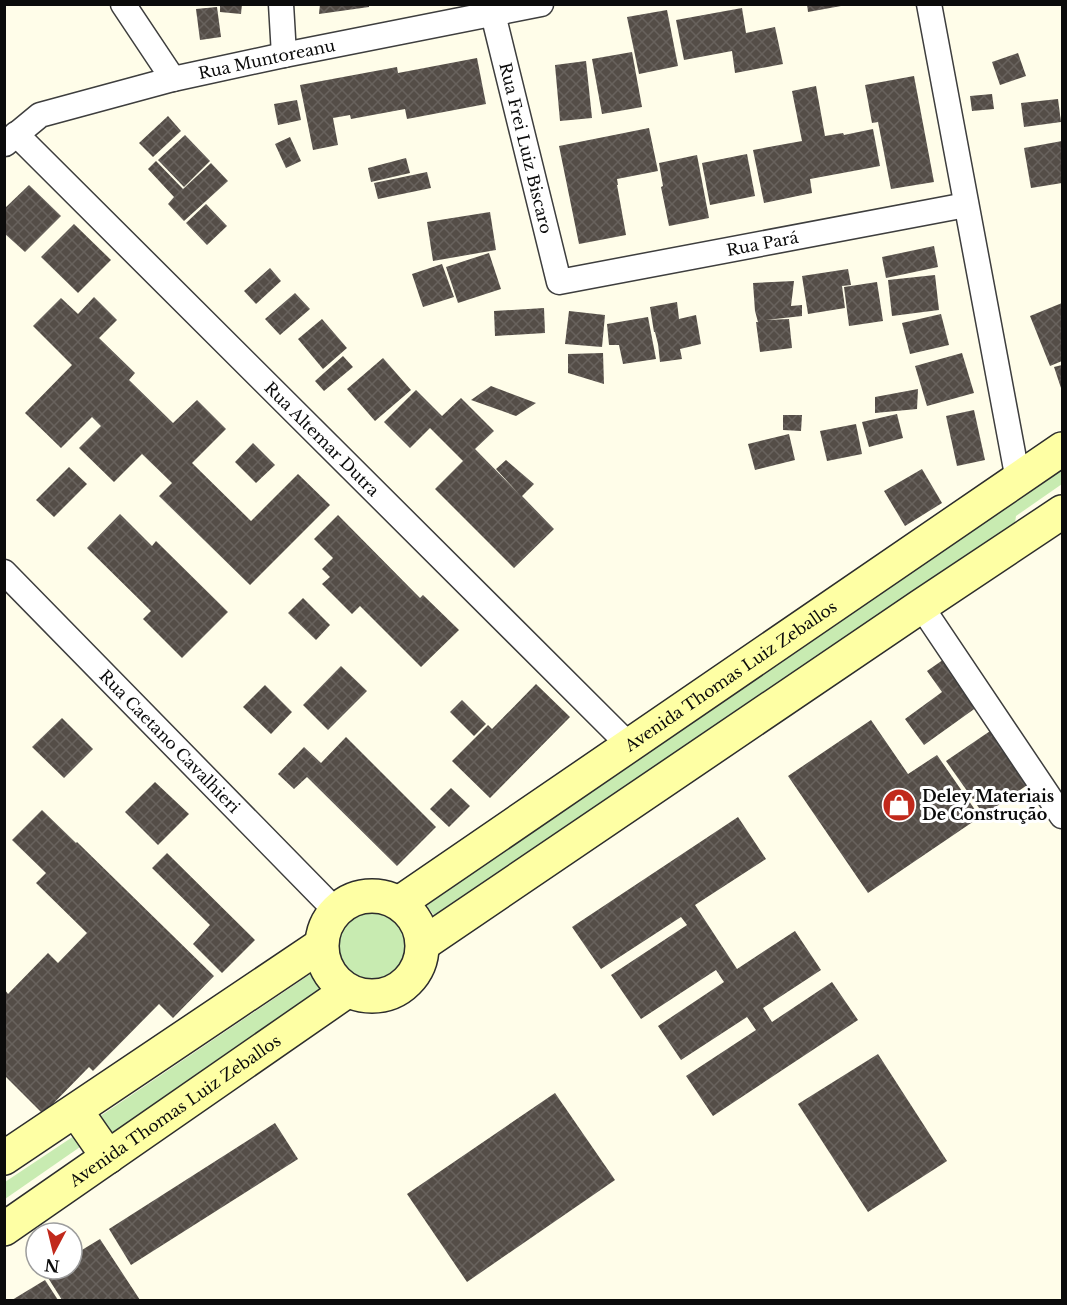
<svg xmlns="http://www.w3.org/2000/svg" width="1067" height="1305" viewBox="0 0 1067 1305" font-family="'Libre Baskerville',serif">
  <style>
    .grass { fill: #c8ebb1 }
    .building { fill: url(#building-cross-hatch) }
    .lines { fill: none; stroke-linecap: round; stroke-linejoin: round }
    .street-casing { stroke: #3e3e3e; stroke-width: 27 }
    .secondary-casing { stroke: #2d2d2d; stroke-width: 36 }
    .street { stroke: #fff; stroke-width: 24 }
    .secondary { stroke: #feffa4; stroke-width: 33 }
    .labels { text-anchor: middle; stroke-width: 6; stroke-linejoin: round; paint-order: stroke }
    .street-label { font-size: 16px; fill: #0b0b0b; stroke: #fff }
    .poi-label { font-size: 16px; font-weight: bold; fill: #0b0b0b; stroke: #fff; text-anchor: start }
  </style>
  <defs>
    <pattern id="building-cross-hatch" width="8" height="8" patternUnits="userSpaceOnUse" patternTransform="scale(1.5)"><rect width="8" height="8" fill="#544d47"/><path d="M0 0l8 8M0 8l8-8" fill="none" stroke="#68625d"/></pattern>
  </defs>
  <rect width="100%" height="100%" fill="#fffde9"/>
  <g class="grass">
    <path d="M1062,470v14l-46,32 -2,14 -578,388 -12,-16z"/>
    <circle cx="373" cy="947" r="40"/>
    <path d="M312,973l13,19 -216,146 -13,-19z"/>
    <path d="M74,1136l6,11 -75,52v-17z"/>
  </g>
  <g class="building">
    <path d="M220,4h22l-1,10 -21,-2z"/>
    <path d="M320,4h49v3l-50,7z"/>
    <path d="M807,4h34v2l-33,6z"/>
    <path d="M217,7l4,30 -21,3 -4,-31z"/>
    <path d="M742,8l4,25 29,-6 8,37 -48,9 -3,-22 -48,9 -8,-40z"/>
    <path d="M667,10l11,56 -39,8 -12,-57z"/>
    <path d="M632,52l10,55 -40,7 -10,-55z"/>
    <path d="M1018,53l8,23 -26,9 -8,-23z"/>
    <path d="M477,58l9,46 -79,15 -2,-10 -54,10 -1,-4 -17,3 5,27 -25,5 -13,-65 97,-18 1,6z"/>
    <path d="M586,61l6,57 -32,3 -5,-56z"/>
    <path d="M914,76l20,106 -43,7 -13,-67 -6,1 -7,-38z"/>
    <path d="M816,86l9,50 18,-3 1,2 29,-6 7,37 -70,13 2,14 -48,10 -11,-53 49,-9 -10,-50z"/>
    <path d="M992,94l2,15 -22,2 -2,-15z"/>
    <path d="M1058,99l3,23 -37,5 -3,-24z"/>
    <path d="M297,100l4,20 -23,5 -4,-21z"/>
    <path d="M168,116l13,15 -28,26 -14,-14z"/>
    <path d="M649,128l9,43 -41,8 1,6h-1l9,50 -47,9 -20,-98z"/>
    <path d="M185,135l25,26 -26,26 -26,-27z"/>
    <path d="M290,137l11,24 -15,7 -11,-24z"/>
    <path d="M1062,141v42l-31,5 -7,-40z"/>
    <path d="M747,154l8,42 -45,9 -8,-42z"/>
    <path d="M697,155l12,63 -40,8 -8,-39 2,-1 -4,-23z"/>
    <path d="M406,158l4,15 -39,9 -3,-14z"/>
    <path d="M156,161l27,28 28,-26 17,18 -44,40 -16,-17 6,-7 -26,-28z"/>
    <path d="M427,172l4,16 -53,11 -4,-16z"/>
    <path d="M29,185l32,31 -36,36 -21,-19v-24z"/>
    <path d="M206,204l21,22 -20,19 -21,-22z"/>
    <path d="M490,212l6,38 -63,11 -6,-39z"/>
    <path d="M74,224l37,36 -33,33 -37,-36z"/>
    <path d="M934,246l4,21 -52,11 -4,-21z"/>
    <path d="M489,253l12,36 -43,14 -12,-36z"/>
    <path d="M442,264l12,33 -31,10 -11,-33z"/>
    <path d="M270,268l11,13 -25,23 -12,-13z"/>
    <path d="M848,269l3,16 -9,1 3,22 -37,6 -6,-38z"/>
    <path d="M935,275l4,35 -47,6 -4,-36z"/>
    <path d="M794,281l-3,25 11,-1v11l-36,4 23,-1 3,29 -32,4 -4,-30h2l-3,-11 -2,-28z"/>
    <path d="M877,282l6,39 -34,5 -5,-39z"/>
    <path d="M295,293l15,16 -30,26 -15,-16z"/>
    <path d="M94,297l23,23 -18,18 36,35 -6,7 44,43 24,-23 29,29 -34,34 59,58 47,-47 32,31 -80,80 -91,-89 13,-13 -30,-29 -28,28 -35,-34 22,-22 -9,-9 -31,31 -36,-35 47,-48 -39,-39 28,-28 17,16z"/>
    <path d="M677,302l2,17 17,-4 5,29 -21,5 2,10 -22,3 -2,-18 -3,-12h-1l-4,-25z"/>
    <path d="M1062,303v58l-12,5 -20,-50z"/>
    <path d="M544,308l1,25 -50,3 -1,-25z"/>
    <path d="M569,311l36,4 -3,32 -37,-3z"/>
    <path d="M941,314l8,31 -39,9 -8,-31z"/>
    <path d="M648,317l8,42 -33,5 -4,-19h-10l-2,-21z"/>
    <path d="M322,319l25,29 -24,21 -25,-30z"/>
    <path d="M603,353l1,31 -36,-11v-19z"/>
    <path d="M962,353l12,40 -47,13 -12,-40z"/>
    <path d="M343,356l10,11 -29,24 -9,-10z"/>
    <path d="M383,358l28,32 -36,31 -28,-32z"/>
    <path d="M1062,365v26l-8,-24z"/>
    <path d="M491,386l45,17 -20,13 -45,-16z"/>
    <path d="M918,389l-1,20 -42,4v-16z"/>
    <path d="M416,390l26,26 19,-18 33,33 -19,18 44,45 -23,-25 10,-9 28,24 -12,12 32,33 -40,39 -79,-79 28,-28 -33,-33 -20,20 -26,-26z"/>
    <path d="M974,410l11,50 -28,6 -11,-50z"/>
    <path d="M897,414l6,24 -34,9 -7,-25z"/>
    <path d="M783,415h19l-1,16 -18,-1z"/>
    <path d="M856,424l6,30 -35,7 -7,-30z"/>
    <path d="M789,434l6,26 -40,10 -7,-26z"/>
    <path d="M253,443l22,22 -19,18 -21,-21z"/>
    <path d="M69,467l18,17 -33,33 -18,-17z"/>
    <path d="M922,469l20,34 -37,23 -21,-35z"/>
    <path d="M120,514l32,32 4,-5 72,71 -46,46 -39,-39 8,-8 -64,-63z"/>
    <path d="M338,515l82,83 3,-3 36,35 -38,37 -61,-61 -8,8 -30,-30 8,-7 -8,-8 11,-11 -19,-19z"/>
    <path d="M303,598l27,27 -14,15 -28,-27z"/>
    <path d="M950,655l34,47 -60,43 -19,-26 37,-27 -15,-21z"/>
    <path d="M341,666l26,25 -39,39 -25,-25z"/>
    <path d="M536,684l34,33 -80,81 -38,-37 36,-36 4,4z"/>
    <path d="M265,685l27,27 -21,22 -28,-27z"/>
    <path d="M462,700l24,24 -12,12 -24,-24z"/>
    <path d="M62,718l31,31 -29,29 -32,-31z"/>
    <path d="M871,720l37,54 29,-19 43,62 -112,76 -80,-117z"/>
    <path d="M999,725l37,54 -52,36 -38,-54z"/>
    <path d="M346,737l90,90 -39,39 -90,-89 -13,12 -16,-15 26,-27 17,16z"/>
    <path d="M155,782l34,32 -31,31 -33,-33z"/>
    <path d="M451,788l19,18 -21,21 -19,-18z"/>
    <path d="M42,810l34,33 1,-1 137,134 -41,42 -14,-14 -66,67 -4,-4 -46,47 -38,-38v-86l3,4 40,-41 10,10 29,-30 -51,-50 10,-10 -34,-33z"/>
    <path d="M738,817l28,42 -71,46 42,64 58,-38 26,39 -58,38 9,14 60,-40 26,38 -145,96 -27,-40 70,-46 -9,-13 -66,43 -23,-34 66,-44 -8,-12 -75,49 -30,-44 76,-50 -6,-8 -80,52 -29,-42z"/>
    <path d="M167,853l88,87 -33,33 -29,-29 17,-19 -58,-57z"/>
    <path d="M878,1054l69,107 -79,51 -70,-108z"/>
    <path d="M555,1093l60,87 -148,102 -60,-88z"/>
    <path d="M275,1123l23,36 -167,106 -22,-36z"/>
    <path d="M100,1239l40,61h-78l-17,-27 7,-4h20v-13z"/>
    <path d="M45,1280l13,20h-46z"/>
  </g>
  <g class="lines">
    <defs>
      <g id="street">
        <path d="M123,4l50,75"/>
        <path d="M281,4l3,51"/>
        <path d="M929,4l89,476"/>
        <path id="s1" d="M493,14l66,268 407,-77"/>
        <path id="s2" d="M16,134l613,611"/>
        <path id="s3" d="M5,144l35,-29 133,-36 111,-24 257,-51"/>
        <path id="s4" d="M4,572l332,339"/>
        <path d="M921,606l141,210"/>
      </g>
      <g id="secondary">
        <circle cx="372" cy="946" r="50"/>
        <path id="s5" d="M399,903l663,-454"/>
        <path d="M423,944l498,-338 141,-94"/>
        <path d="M76,1111l32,46"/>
        <path d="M4,1158l317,-213"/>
        <path id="s6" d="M4,1229l343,-238"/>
      </g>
    </defs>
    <use href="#street" class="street-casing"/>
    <use href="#secondary" class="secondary-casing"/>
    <use href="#street" class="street"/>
    <use href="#secondary" class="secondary"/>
  </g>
  <defs>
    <symbol id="shop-disc" viewBox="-11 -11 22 22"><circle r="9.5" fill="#c1291c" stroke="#fff"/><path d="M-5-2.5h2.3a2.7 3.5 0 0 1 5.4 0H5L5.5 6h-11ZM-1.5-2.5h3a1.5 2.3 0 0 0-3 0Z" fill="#fff"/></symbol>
  </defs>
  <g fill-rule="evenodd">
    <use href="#shop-disc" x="880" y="786" width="38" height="38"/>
  </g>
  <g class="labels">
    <g class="street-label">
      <text dy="6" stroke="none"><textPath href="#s3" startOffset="279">Rua Muntoreanu</textPath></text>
      <text dy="6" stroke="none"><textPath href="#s1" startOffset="138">Rua Frei Luiz Biscaro</textPath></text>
      <text dy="6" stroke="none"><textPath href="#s1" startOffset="483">Rua Pará</textPath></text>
      <text dy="6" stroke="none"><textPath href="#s2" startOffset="432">Rua Altemar Dutra</textPath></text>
      <text dy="6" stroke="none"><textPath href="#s5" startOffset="402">Avenida Thomas Luiz Zeballos</textPath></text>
      <text dy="6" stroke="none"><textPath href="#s4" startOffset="237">Rua Caetano Cavalhieri</textPath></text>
      <text dy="6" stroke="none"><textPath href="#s6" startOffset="208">Avenida Thomas Luiz Zeballos</textPath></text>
    </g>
    <g class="poi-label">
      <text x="922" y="802">Deley Materiais<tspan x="922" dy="18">De Construção</tspan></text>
    </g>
  </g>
  <rect width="1067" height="1305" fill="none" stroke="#0b0b0b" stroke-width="12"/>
  <g transform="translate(54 1251) rotate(187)"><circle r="28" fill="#ffffff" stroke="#9d9d9d" stroke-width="1.5"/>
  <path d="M0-4.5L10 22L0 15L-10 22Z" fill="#c1291c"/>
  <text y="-9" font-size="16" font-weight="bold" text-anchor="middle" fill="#0b0b0b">N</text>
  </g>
</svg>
